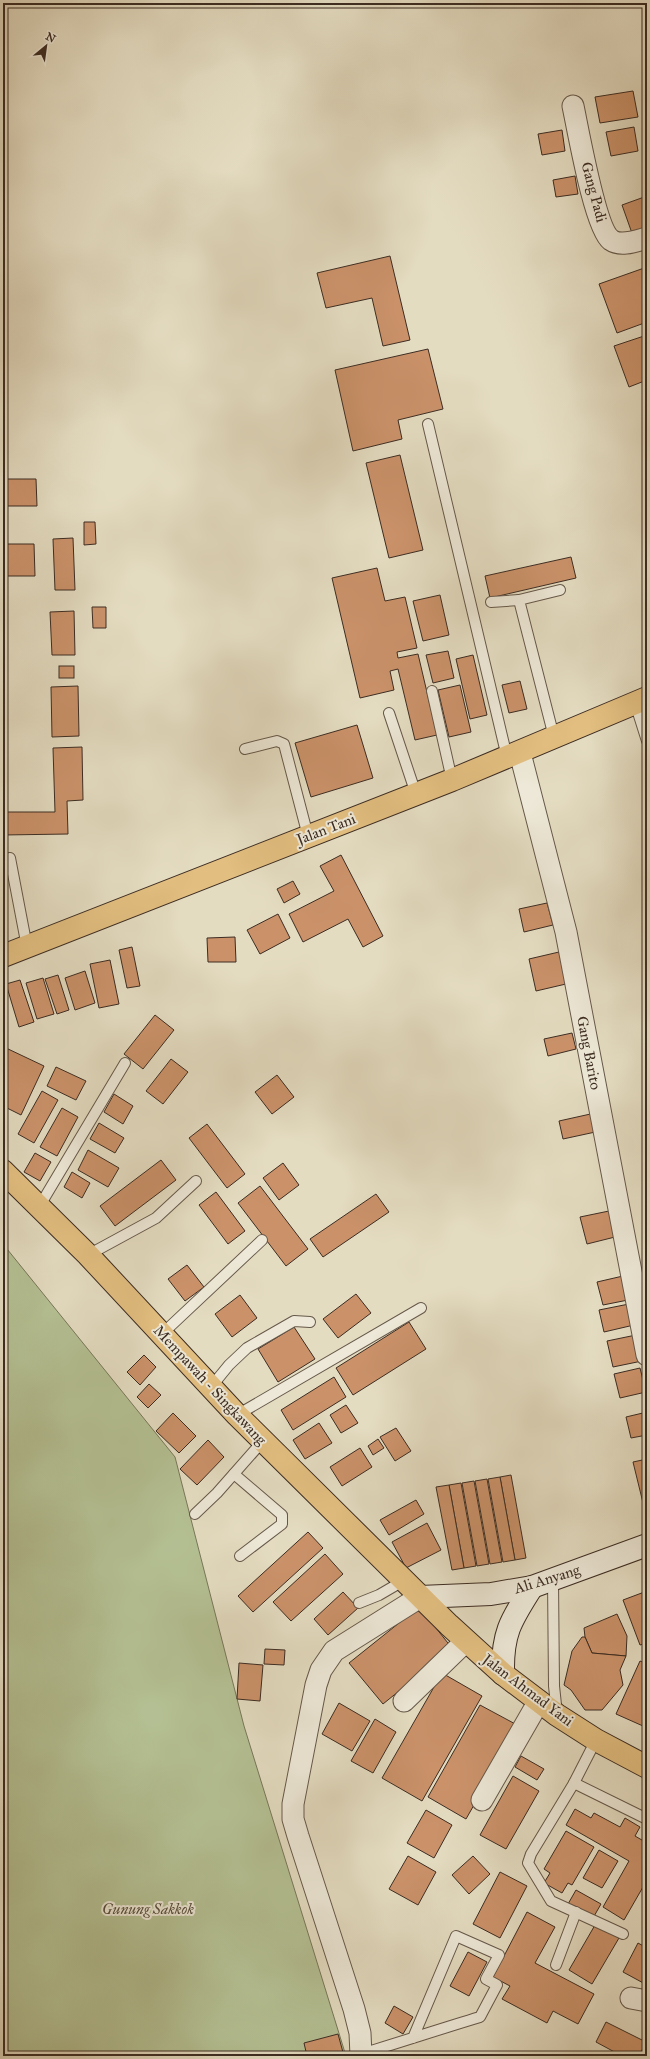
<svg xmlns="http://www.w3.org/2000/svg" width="650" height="2059" viewBox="0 0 650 2059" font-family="'IM FELL Great Primer',serif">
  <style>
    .green { fill: #b4c093; stroke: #78765a }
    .building { fill: #cb926a; stroke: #3c2c22 }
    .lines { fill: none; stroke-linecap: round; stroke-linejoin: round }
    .lane-casing { stroke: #66584a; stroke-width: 12 }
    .street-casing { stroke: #66584a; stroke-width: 23 }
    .secondary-casing { stroke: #3c2c22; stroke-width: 24 }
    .primary-casing { stroke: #3c2c22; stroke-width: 24 }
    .highway-casing { stroke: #3c2c22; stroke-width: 24 }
    .lane { stroke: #ede8d7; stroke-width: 10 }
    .street { stroke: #ede8d7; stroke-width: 21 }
    .secondary { stroke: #ede8d7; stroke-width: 22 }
    .primary { stroke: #e2be80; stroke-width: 22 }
    .highway { stroke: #e2be80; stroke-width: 22 }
    .labels { text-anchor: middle; stroke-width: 4; stroke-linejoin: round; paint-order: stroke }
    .street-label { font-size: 15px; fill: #3c2c22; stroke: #ede8d7 }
    .park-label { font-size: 15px; font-style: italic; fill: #544a39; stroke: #ede8d7 }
  </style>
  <rect width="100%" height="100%" fill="#e4dcc1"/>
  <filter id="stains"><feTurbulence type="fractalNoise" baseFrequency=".005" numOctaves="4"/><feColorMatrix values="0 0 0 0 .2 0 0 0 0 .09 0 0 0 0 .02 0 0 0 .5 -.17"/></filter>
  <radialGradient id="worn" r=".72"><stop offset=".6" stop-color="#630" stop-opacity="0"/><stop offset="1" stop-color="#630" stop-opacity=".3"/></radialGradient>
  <path class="green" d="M3,1244l172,213 69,269 102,330h-343z"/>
  <g class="building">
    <path d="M633,91l5,26 -38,6 -5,-26z"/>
    <path d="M634,127l4,24 -27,5 -5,-24z"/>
    <path d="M562,130l3,21 -23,4 -4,-21z"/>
    <path d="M575,176l3,18 -22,3 -3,-17z"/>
    <path d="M647,196v35l-14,5 -11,-31z"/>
    <path d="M390,256l20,84 -27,6 -11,-48 -46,10 -9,-35z"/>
    <path d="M647,267v55l-30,11 -18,-49z"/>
    <path d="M647,335v45l-18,7 -15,-41z"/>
    <path d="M428,349l15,60 -45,11 4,19 -49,12 -18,-81z"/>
    <path d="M400,455l23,95 -34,8 -23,-95z"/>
    <path d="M3,479h33l1,27h-34z"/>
    <path d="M84,522h11l1,22 -12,1z"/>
    <path d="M73,538l2,52h-20l-2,-51z"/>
    <path d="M3,544h31l1,32h-32z"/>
    <path d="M571,557l5,21 -86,20 -5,-22z"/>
    <path d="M377,568l8,33 20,-4 12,51 -20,4 1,6 20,-4 19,81 -22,5 -17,-71 -8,2 4,19 -34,8 -28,-120z"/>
    <path d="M440,595l9,40 -26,6 -10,-40z"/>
    <path d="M92,607h14v21h-13z"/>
    <path d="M74,611l1,44h-23l-2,-43z"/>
    <path d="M448,651l6,27 -21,5 -7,-28z"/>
    <path d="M473,655l14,60 -17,4 -14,-60z"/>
    <rect x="59" y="666" width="15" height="12"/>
    <path d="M520,681l7,28 -18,4 -7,-28z"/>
    <path d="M460,685l11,47 -22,5 -11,-47z"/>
    <path d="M78,686l1,50 -27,1 -1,-50z"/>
    <path d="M357,725l16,53 -62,19 -16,-54z"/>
    <path d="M82,747l1,53 -16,1 1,33 -65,1v-23h52l-2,-64z"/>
    <path d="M341,855l42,81 -20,11 -15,-28 -45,23 -14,-28 45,-23 -14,-25z"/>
    <path d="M293,881l7,13 -16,9 -7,-14z"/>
    <path d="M547,903l6,22 -29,7 -5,-23z"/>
    <path d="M278,914l12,24 -30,16 -13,-24z"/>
    <path d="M235,937l1,25h-28l-1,-24z"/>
    <path d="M132,947l8,39 -13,2 -8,-38z"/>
    <path d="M559,952l7,32 -30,7 -7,-32z"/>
    <path d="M110,960l9,44 -20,4 -9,-44z"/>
    <path d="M85,971l10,32 -20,7 -10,-32z"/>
    <path d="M58,975l11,35 -12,4 -12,-35z"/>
    <path d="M43,978l11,36 -17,5 -11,-36z"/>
    <path d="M20,980l14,42 -15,5 -13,-43z"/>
    <path d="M3,998l3,11 -3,1z"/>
    <path d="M155,1015l19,15 -31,39 -19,-15z"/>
    <path d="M572,1033l4,16 -28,7 -4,-17z"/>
    <path d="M6,1048l38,18 -23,49 -18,-9v-52z"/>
    <path d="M171,1059l17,13 -25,32 -17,-13z"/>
    <path d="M56,1067l30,14 -10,19 -29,-14z"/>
    <path d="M277,1075l17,22 -22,17 -17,-22z"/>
    <path d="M42,1091l16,9 -24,43 -16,-9z"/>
    <path d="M114,1094l19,12 -10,18 -19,-12z"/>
    <path d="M62,1108l16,9 -21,39 -17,-9z"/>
    <path d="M595,1113l5,18 -37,8 -4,-18z"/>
    <path d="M99,1123l25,15 -9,15 -25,-14z"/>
    <path d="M207,1124l38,50 -18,14 -38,-50z"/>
    <path d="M88,1150l31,18 -11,19 -30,-17z"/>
    <path d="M35,1153l16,9 -11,19 -16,-9z"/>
    <path d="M161,1160l15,20 -61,46 -15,-20z"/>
    <path d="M283,1163l16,22 -20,15 -16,-22z"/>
    <path d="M72,1172l18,11 -8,15 -18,-11z"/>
    <path d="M260,1186l48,63 -22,17 -48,-63z"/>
    <path d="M216,1192l29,39 -17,13 -29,-39z"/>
    <path d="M376,1194l13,18 -66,45 -13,-18z"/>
    <path d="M609,1211l6,26 -28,7 -7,-27z"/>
    <path d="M187,1265l17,22 -19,14 -17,-22z"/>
    <path d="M623,1276l5,24 -25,5 -6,-23z"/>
    <path d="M356,1294l15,19 -33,25 -15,-19z"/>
    <path d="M240,1295l17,23 -25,19 -17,-23z"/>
    <path d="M629,1304l5,21 -30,7 -5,-22z"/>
    <path d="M409,1322l17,27 -73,46 -17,-27z"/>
    <path d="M294,1327l21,32 -37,23 -20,-33z"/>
    <path d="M636,1335l6,26 -29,6 -6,-26z"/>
    <path d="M144,1355l12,12 -16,18 -13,-13z"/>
    <path d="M640,1368l6,24 -26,6 -6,-24z"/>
    <path d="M334,1377l12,20 -53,33 -12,-20z"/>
    <path d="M149,1384l12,11 -13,13 -11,-11z"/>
    <path d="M346,1405l12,18 -17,10 -11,-18z"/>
    <path d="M647,1412v23l-16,3 -5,-21z"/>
    <path d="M173,1413l23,23 -17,17 -23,-22z"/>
    <path d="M319,1423l13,20 -27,16 -12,-19z"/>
    <path d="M396,1428l15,23 -16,10 -15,-24z"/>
    <path d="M378,1439l6,9 -11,7 -5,-9z"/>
    <path d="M208,1440l16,17 -27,28 -17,-16z"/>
    <path d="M360,1448l12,19 -30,19 -12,-19z"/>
    <path d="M647,1459v47l-3,1 -11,-45z"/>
    <path d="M511,1475l15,83 -11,2 -15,-83z"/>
    <path d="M500,1477l15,83 -12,2 -15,-83z"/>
    <path d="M487,1479l15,83 -12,2 -15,-83z"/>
    <path d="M474,1481l15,83 -12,2 -15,-83z"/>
    <path d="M461,1483l15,83 -12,2 -15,-83z"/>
    <path d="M449,1485l15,83 -12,2 -16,-83z"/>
    <path d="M416,1500l8,14 -35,21 -9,-15z"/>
    <path d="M427,1523l14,27 -35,18 -14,-26z"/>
    <path d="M308,1532l15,16 -70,64 -15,-16z"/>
    <path d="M325,1554l18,20 -52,47 -18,-19z"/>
    <path d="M647,1591v52l-7,2 -17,-45z"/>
    <path d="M343,1592l15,16 -30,27 -14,-16z"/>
    <path d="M419,1607l33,41 -69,56 -34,-41z"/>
    <path d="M617,1614l10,22 -1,20 -34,-3 -7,-16 -1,-9z"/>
    <path d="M582,1637h3l7,16 34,3 -6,14 3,15 -21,25h-17l-14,-20 -7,-5 8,-34z"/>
    <path d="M265,1649l20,1 -1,15 -20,-1z"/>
    <path d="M640,1661l7,3v54l-4,8 -27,-12z"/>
    <path d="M239,1663l24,2 -3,36 -23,-2z"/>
    <path d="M442,1673l40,23 -60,105 -40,-23z"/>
    <path d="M339,1703l31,18 -18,30 -30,-17z"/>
    <path d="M480,1705l39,21 -53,93 -38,-22z"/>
    <path d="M375,1719l21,13 -23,41 -22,-12z"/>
    <path d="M521,1756l23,13 -7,11 -22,-13z"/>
    <path d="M513,1776l26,15 -33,58 -26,-14z"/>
    <path d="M575,1809l16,9 3,-5 26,14 5,-9 15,9 -5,9 12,7v37l-23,40 -21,-13 26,-46 -63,-36z"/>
    <path d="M426,1810l26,15 -18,33 -27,-15z"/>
    <path d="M566,1831l28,16 -22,38 -4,-2 -6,10 -18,-10 6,-10 -6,-4z"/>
    <path d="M599,1850l19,11 -16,27 -19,-10z"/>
    <path d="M408,1856l28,16 -18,33 -29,-16z"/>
    <path d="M473,1856l17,18 -21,20 -17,-19z"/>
    <path d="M500,1872l27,14 -27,52 -27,-14z"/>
    <path d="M576,1890l25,14 -8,14 -25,-14z"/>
    <path d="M527,1912l28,15 -20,36 59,31 -16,30 -25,-13 -6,12 -45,-24 8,-13 -17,-9z"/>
    <path d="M595,1925l24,13 -27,46 -23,-14z"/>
    <path d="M638,1943l9,5v37l-24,-13z"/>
    <path d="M468,1952l19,10 -18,34 -19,-10z"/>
    <path d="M394,2006l19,11 -10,17 -18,-11z"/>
    <path d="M606,2022l40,20 -7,14h-17l-26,-14z"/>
    <path d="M338,2034l6,22h-37l-3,-13z"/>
  </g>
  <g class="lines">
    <defs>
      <g id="lane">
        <path d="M428,424l79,333"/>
        <path d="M491,602l28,-2"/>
        <path d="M432,691l20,89"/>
        <path d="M635,703l12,38"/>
        <path d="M389,713l27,81"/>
        <path d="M554,737l-35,-137 41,-10"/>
        <path d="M245,749l32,-8 7,3 24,92"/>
        <path d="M10,858l17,89"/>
        <path d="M39,1207l86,-144"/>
        <path d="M88,1255l68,-37 40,-37"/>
        <path d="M162,1334l100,-94"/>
        <path d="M211,1387l18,-22 18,-17 47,-27 16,1"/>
        <path d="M237,1415l184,-107"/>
        <path d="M234,1474l48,41v9l-42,32"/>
        <path d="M195,1514l22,-21 45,-51"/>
        <path d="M553,1580l1,106 3,28"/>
        <path d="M359,1603l20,-8 24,-14"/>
        <path d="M596,1740l-22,43 -43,71 -3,9 23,38 72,33"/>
        <path d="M574,1783l73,36"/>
        <path d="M556,1965l20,-53"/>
        <path d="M361,2054c40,-12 79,-25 119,-37l17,-32 -11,-6 13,-24 -43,-19 -43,102"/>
      </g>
      <g id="street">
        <path d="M573,106c5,23 22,122 38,134 10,7 25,1 36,-2"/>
        <path d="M520,753l46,179 81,423"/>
        <path d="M404,1701l62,-60"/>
        <path d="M482,1800l57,-99"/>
        <path d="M631,1998l16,3"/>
        <path d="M361,2056l-1,-23 -6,-24 -56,-173 -5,-17v-15l23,-119 5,-15 13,-19 86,-54"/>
      </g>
      <g id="secondary">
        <path d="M420,1597l71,-3 41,-7 115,-42"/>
        <path d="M503,1674c-1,-41 8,-54 29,-87"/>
      </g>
      <path id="primary" d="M3,1171l85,84 149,160 212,210 54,49 54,41 39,25 51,27"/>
      <path id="highway" d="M3,956l449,-176 195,-82"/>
    </defs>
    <use href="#lane" class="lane-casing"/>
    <use href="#street" class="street-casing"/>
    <use href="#secondary" class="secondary-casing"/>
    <use href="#primary" class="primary-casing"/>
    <use href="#highway" class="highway-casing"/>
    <use href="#lane" class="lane"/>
    <use href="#street" class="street"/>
    <use href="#secondary" class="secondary"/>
    <use href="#primary" class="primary"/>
    <use href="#highway" class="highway"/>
  </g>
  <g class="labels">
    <g class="street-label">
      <text transform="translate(594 192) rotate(75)" y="5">Gang Padi</text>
      <text transform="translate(326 829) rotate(-21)" y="5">Jalan Tani</text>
      <text transform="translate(589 1053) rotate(79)" y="5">Gang Barito</text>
      <text transform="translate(210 1385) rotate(47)" y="5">Mempawah - Singkawang</text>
      <text transform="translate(547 1579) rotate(-17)" y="5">Ali Anyang</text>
      <text transform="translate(528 1690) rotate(37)" y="5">Jalan Ahmad Yani</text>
    </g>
    <g class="park-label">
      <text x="148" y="1914">Gunung Sakkok</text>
    </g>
  </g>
  <rect width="650" height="2059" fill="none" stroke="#e4dcc1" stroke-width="16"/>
  <rect x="4" y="4" width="642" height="2051" fill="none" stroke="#3c2c22" stroke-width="2"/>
  <rect x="8" y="8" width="634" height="2043" fill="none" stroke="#3c2c22"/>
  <g transform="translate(46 46) rotate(29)" stroke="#ede8d7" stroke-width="3" paint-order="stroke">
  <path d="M0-3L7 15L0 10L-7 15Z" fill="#3c2c22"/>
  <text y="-6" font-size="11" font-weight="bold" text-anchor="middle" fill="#3c2c22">N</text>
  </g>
  <rect width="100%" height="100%" filter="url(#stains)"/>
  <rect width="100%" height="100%" fill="url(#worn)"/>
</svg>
